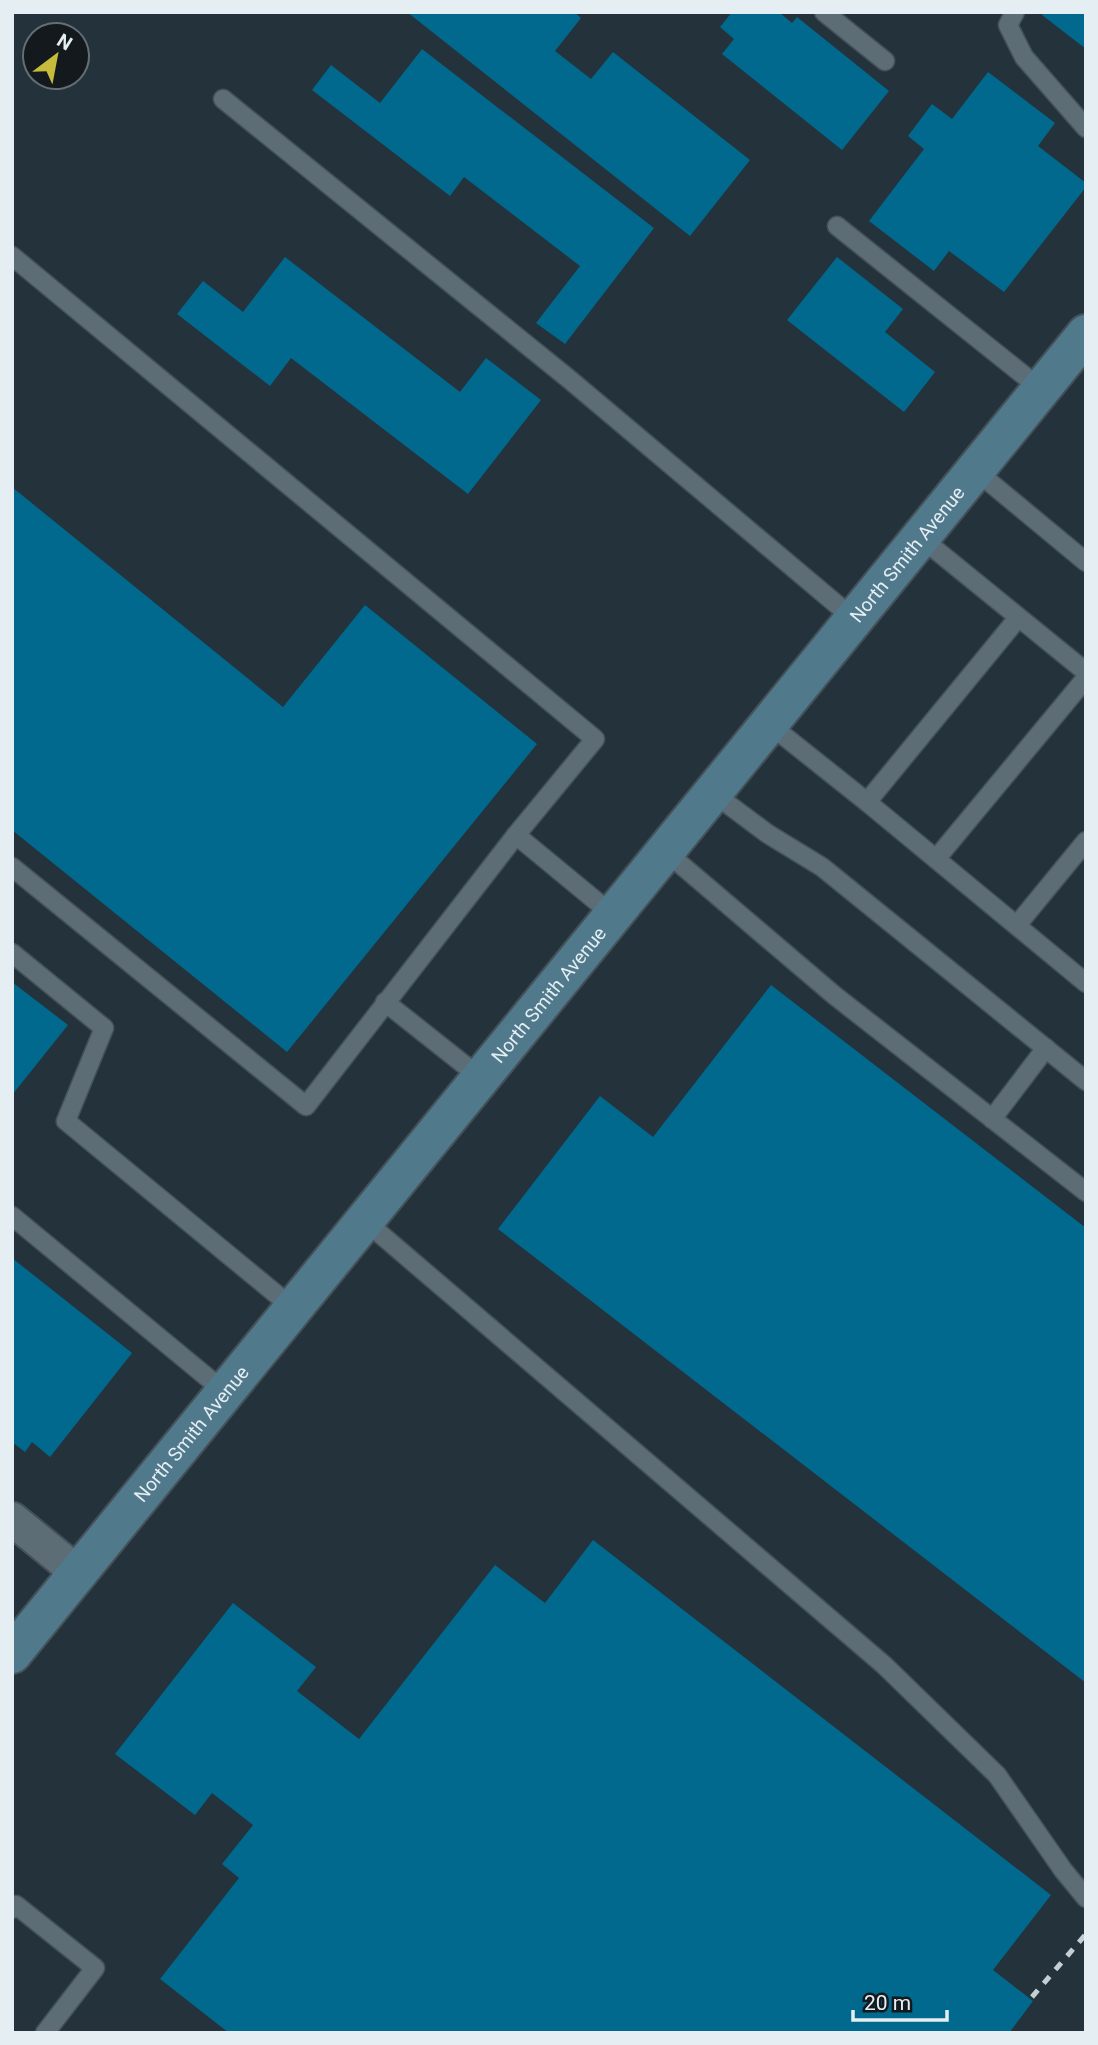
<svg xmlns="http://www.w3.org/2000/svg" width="1098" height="2045" viewBox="0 0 1098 2045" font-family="Roboto,sans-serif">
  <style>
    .building { fill: #01688e }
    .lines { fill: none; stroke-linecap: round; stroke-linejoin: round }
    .service-casing { stroke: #445158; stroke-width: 21 }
    .minor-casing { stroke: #445158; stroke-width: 37 }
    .secondary-casing { stroke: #445158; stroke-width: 42 }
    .service { stroke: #5c6d76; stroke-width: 18 }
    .minor { stroke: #5c6d76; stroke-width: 33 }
    .secondary { stroke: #51798c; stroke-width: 38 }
    .rail { stroke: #c4cfd5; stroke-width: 5; stroke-dasharray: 9 9; stroke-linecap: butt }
    .labels { text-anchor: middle; stroke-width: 5; stroke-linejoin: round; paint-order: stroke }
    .street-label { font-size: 19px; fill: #e4eef3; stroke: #13191d }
  </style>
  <rect width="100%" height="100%" fill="#24333b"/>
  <g class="building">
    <path d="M407,12h167l7,6 -26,33 36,28 22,-27 137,108 -60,76z"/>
    <path d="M732,12h47l13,11 5,-6 92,74 -47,59 -120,-96 12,-15 -14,-12z"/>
    <path d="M1044,12h42v37l-44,-34z"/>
    <path d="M422,49l232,179 -89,116 -29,-21 44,-57 -116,-89 -14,19 -138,-106 19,-25 49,38z"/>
    <path d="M988,72l67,51 -17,23 48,37v4l-82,105 -55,-41 -15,20 -65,-50 55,-72 -16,-13 24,-32 20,15z"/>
    <path d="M285,257l175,135 26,-34 55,42 -73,94 -177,-136 -21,28 -93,-72 26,-33 40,31z"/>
    <path d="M837,257l66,52 -18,23 50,40 -31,40 -117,-92z"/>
    <path d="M12,487l271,220 82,-102 172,139 -250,308 -275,-222z"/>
    <path d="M12,982l56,43 -56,70z"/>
    <path d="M771,985l315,243v455l-588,-454 102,-133 53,41z"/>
    <path d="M12,1258l120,95 -82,104 -18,-15 -7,10 -13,-10z"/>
    <path d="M593,1540l458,355 -58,75 40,31 -24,32h-780l-69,-54 79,-101 -17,-14 31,-39 -41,-32 -17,22 -80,-61 118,-151 83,64 -19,24 62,48 136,-174 50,38z"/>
  </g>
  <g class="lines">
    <defs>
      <g id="service">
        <path d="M824,12l61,49"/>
        <path d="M1015,12l-7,13 16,32 62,71"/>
        <path d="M223,99l346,280 285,240"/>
        <path d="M837,226l204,163"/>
        <path d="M12,256l583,483 -79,96 -210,271 -294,-239"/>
        <path d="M975,470l111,92"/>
        <path d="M920,537l166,135"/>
        <path d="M1018,618l-151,184 219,181"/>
        <path d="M769,724l98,78"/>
        <path d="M713,793l55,41 54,33 264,214"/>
        <path d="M516,835l97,80"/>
        <path d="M665,851l169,144 252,197"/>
        <path d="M936,859l150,-181"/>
        <path d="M1017,925l69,-84"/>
        <path d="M12,953l92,75 -38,93 227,187"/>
        <path d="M385,1002l96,76"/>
        <path d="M992,1119l54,-71"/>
        <path d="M12,1216l213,176"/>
        <path d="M364,1220l520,445 113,110 66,95 23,28"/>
        <path d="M12,1909l4,-4 79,63 -50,65"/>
      </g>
      <path id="minor" d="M12,1519l66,54"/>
      <g id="secondary">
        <path id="s1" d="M12,1654l1074,-1320"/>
      </g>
    </defs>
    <use href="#service" class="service-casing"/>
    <use href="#minor" class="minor-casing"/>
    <use href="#secondary" class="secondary-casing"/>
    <use href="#service" class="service"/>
    <use href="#minor" class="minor"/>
    <use href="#secondary" class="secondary"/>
    <path class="rail" d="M1032,1997l54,-63"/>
  </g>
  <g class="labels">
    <g class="street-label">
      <text dy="7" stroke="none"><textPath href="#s1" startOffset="1418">North Smith Avenue</textPath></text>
      <text dy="7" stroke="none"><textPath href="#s1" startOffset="850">North Smith Avenue</textPath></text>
      <text dy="7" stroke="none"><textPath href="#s1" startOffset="284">North Smith Avenue</textPath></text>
    </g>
  </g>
  <rect width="1098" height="2045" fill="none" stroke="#e4eef3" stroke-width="28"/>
  <g transform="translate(56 56) rotate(32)"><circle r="33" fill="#13191d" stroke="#676e73" stroke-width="2"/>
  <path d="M0-5L12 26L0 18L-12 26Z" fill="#c7bb3b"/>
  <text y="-10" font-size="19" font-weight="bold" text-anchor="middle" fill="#e4eef3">N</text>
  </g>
  <path d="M853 2010v10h94v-10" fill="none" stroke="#e4eef3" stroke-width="3.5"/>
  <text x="864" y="2010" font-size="21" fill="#e4eef3" stroke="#13191d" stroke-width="5" paint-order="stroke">20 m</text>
</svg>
